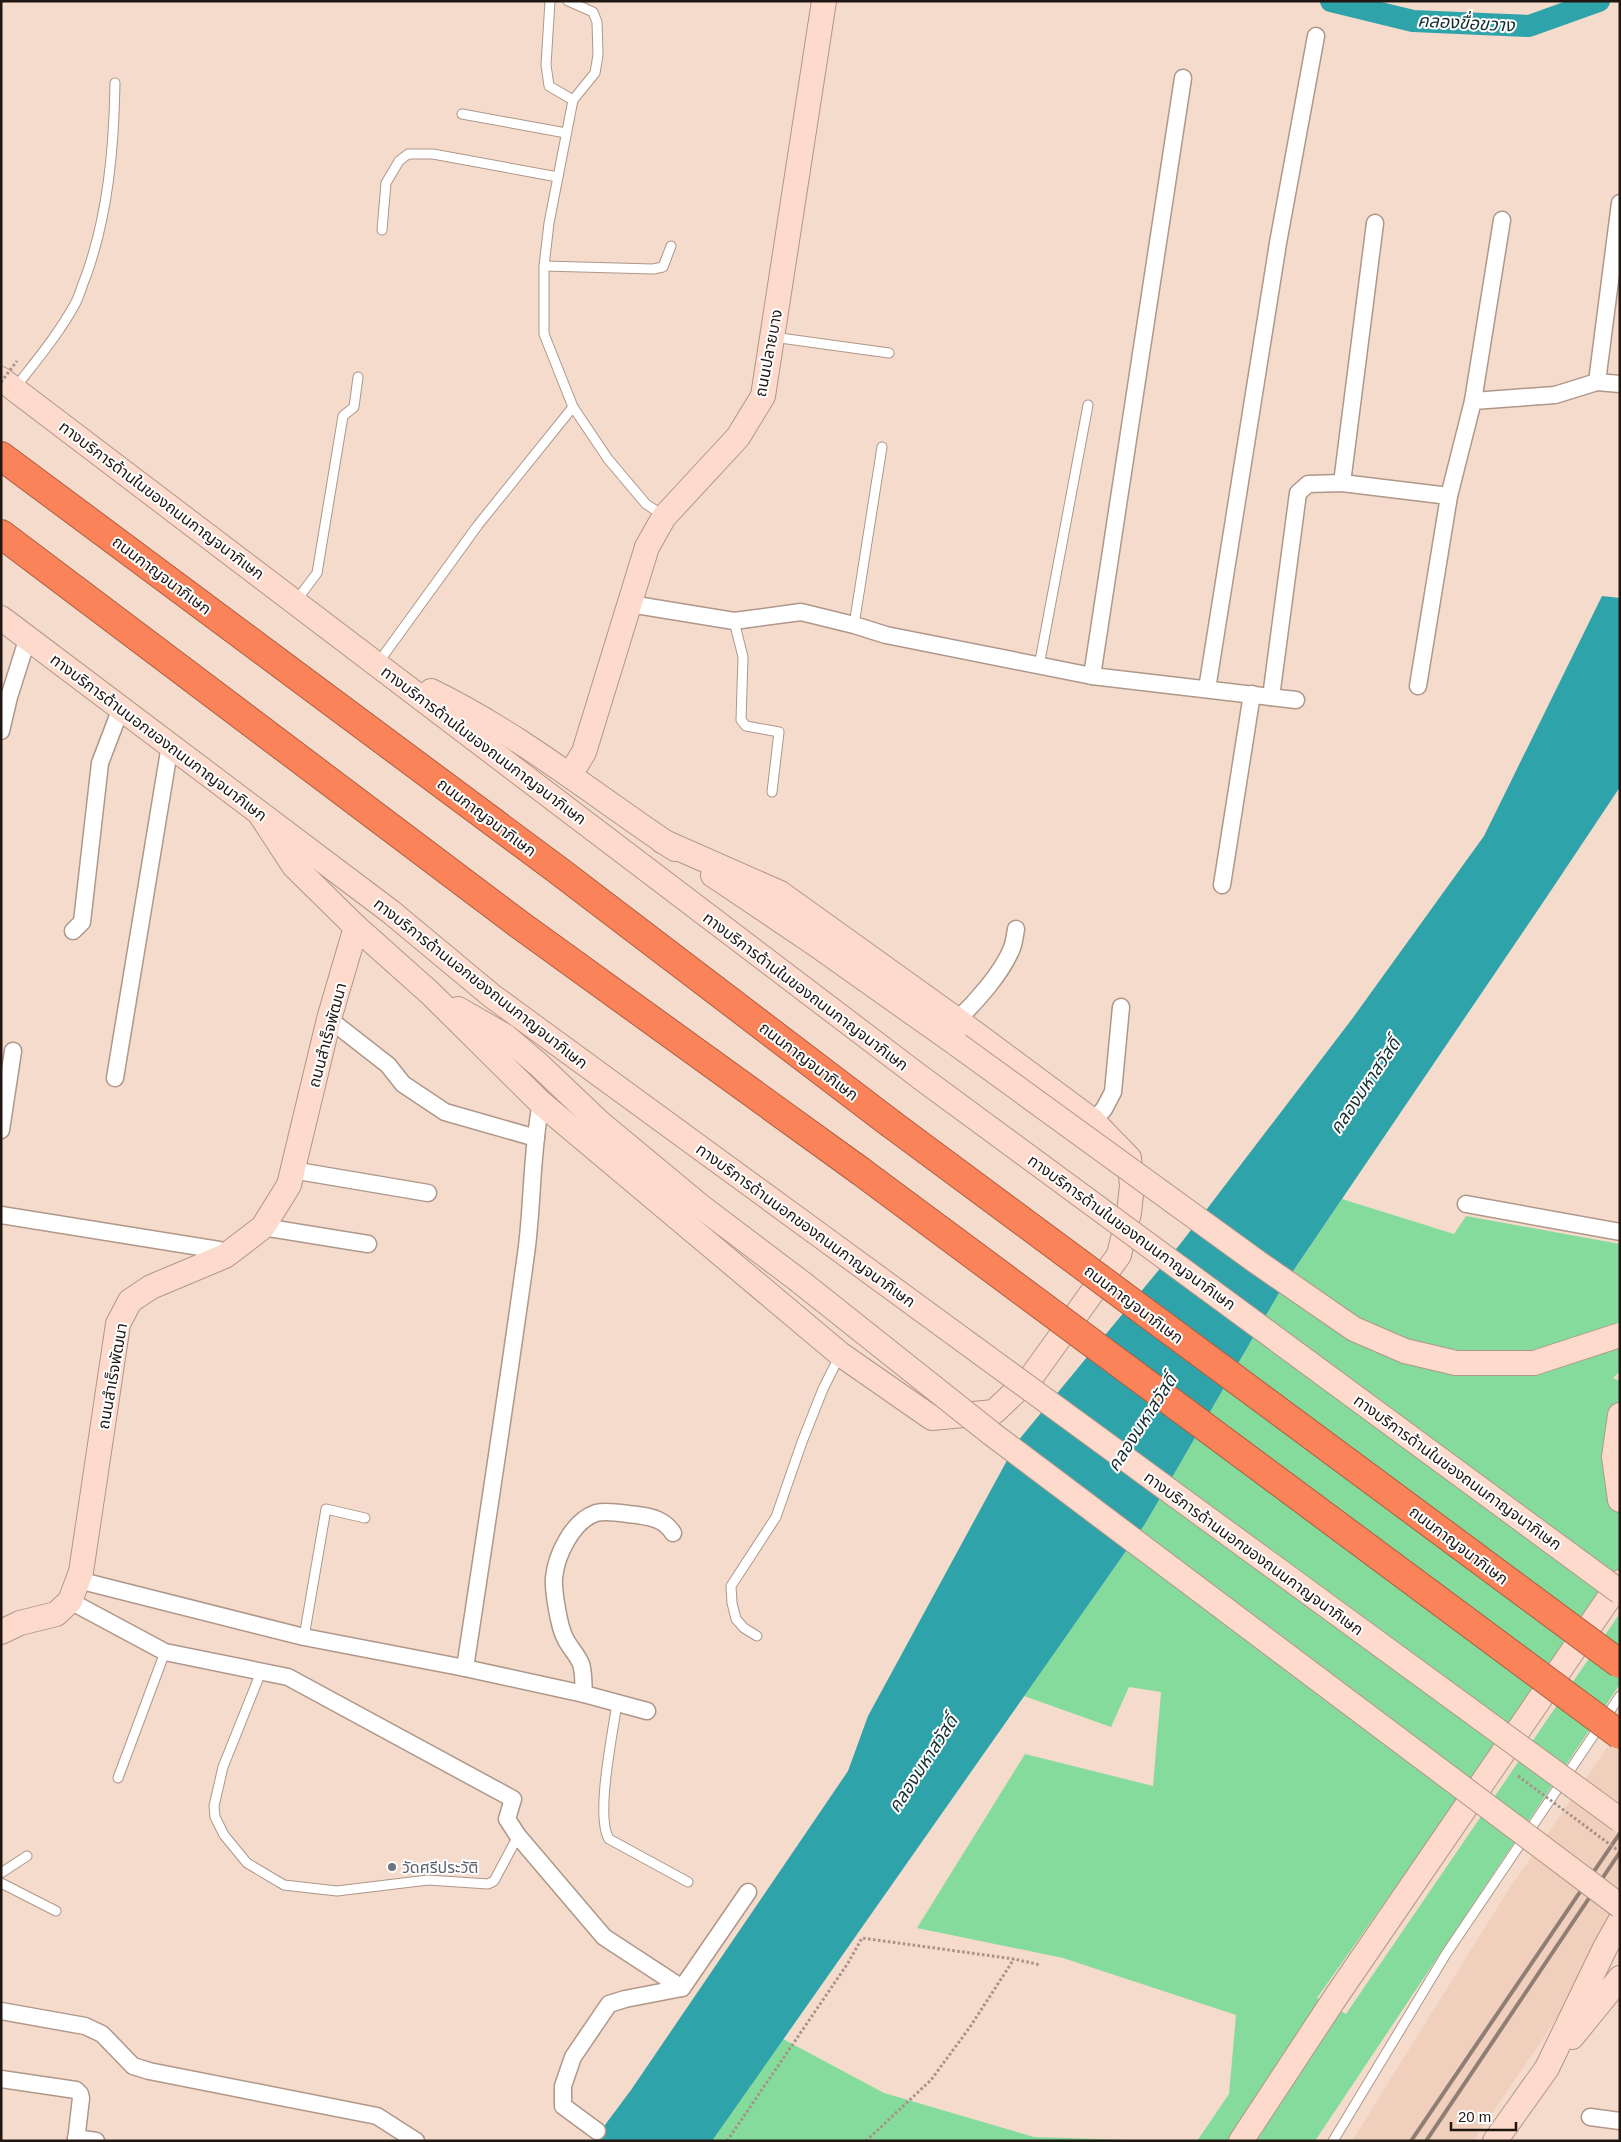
<svg xmlns="http://www.w3.org/2000/svg" width="1621" height="2142" viewBox="0 0 1621 2142" font-family="Helvetica,'Noto Sans Thai',sans-serif">
  <style>
    .built { fill: #f0d0bc }
    .green { fill: #85db9c }
    .water { fill: #2fa3aa }
    .lines { fill: none; stroke-linecap: round; stroke-linejoin: round }
    .canal { stroke: #2fa3aa; stroke-width: 22 }
    .lane-casing { stroke: #af9789; stroke-width: 11 }
    .street-casing { stroke: #af9789; stroke-width: 19 }
    .secondary-casing { stroke: #af9789; stroke-width: 26 }
    .highway-casing { stroke: #ae5d40; stroke-width: 30 }
    .path { stroke: #a69287; stroke-width: 3; stroke-dasharray: 2.5 2.5; stroke-linecap: butt }
    .lane { stroke: #fff; stroke-width: 9 }
    .street { stroke: #fff; stroke-width: 16 }
    .secondary { stroke: #fedacd; stroke-width: 24 }
    .highway { stroke: #fa8359; stroke-width: 28 }
    .rail { stroke: #8f7e73; stroke-width: 4 }
    .secondary-bridge-casing { stroke: #af9789; stroke-width: 26; stroke-linecap: butt }
    .highway-bridge-casing { stroke: #ae5d40; stroke-width: 30; stroke-linecap: butt }
    .path-bridge { stroke: #a69287; stroke-width: 3; stroke-dasharray: 2.5 2.5; stroke-linecap: butt }
    .secondary-bridge { stroke: #fedacd; stroke-width: 24 }
    .highway-bridge { stroke: #fa8359; stroke-width: 28 }
    .worship-dot { fill: #6b7280; stroke: #fff; stroke-width: 2 }
    .labels { text-anchor: middle; stroke-width: 4; stroke-linejoin: round; paint-order: stroke }
    .street-label { font-size: 16px; fill: #201712; stroke: #fff }
    .worship-label { font-size: 16px; fill: #5b616d; stroke: #fff; text-anchor: start }
    .water-label { font-size: 18px; font-style: italic; fill: #152e30; stroke: #fff }
  </style>
  <rect width="100%" height="100%" fill="#f5dbcc"/>
  <path class="built" d="M1620,1729v197l-147,215h-121l155,-249z"/>
  <g class="green">
    <path d="M1342,1199l112,35 12,-18 154,28v127l-7,7 7,3v188l-303,429 29,16 274,-401v71l-305,457h-118l32,-47 7,-79 -173,-57 -146,-30 108,-174 128,32 8,-94 -32,-5 -18,40 -87,-31 121,-172 138,-238z"/>
    <path d="M783,2039l101,54 150,44 128,4h-450z"/>
  </g>
  <path class="water" d="M1602,596l18,2v189l-74,111 -263,388 -138,238 -433,617h-119l38,-51 217,-319 20,-55 149,-274 164,-199 171,-224 132,-183z"/>
  <g class="lines">
    <path class="canal" d="M1331,1l82,20 116,5 70,-25"/>
    <defs>
      <g id="lane">
        <path d="M550,1l-4,64 3,21 24,14"/>
        <path d="M568,1l25,11 4,10 1,33 -3,18 -22,27 -24,123 -5,43v68l29,73 35,52 38,45 18,12"/>
        <path d="M462,114l104,19"/>
        <path d="M382,230l4,-47 13,-22 9,-7h25l125,23"/>
        <path d="M544,266l109,3 10,-2 8,-21"/>
        <path d="M773,337l116,16"/>
        <path d="M15,388c21,-27 43,-53 60,-84 5,-9 7,-19 11,-28 22,-61 28,-128 29,-193"/>
        <path d="M296,601l21,-28 26,-157 11,-9 4,-30"/>
        <path d="M734,621l9,36 -2,63 5,6 33,6 -7,60"/>
        <path d="M854,625l28,-178"/>
        <path d="M378,663l100,-138 95,-118"/>
        <path d="M1039,666l49,-261"/>
        <path d="M757,1636l-13,-8 -8,-9 -4,-16 -1,-17 45,-69 26,-75 21,-53 17,-34"/>
        <path d="M304,1637l22,-128 39,9"/>
        <path d="M261,1672l-38,95 -9,39 1,11 9,18 23,28 37,22 53,6 91,-11 60,4 6,-3 24,-45"/>
        <path d="M617,1703c-4,29 -22,114 -8,136l79,43"/>
        <path d="M118,1778l47,-126"/>
        <path d="M1,1873l26,-17"/>
        <path d="M1,1883l55,28"/>
        <path d="M1333,2141l113,-187 174,-258"/>
      </g>
      <g id="street">
        <path d="M1597,382l23,-179"/>
        <path d="M1473,401l82,-6 42,-13 23,2"/>
        <path d="M1342,483l33,-260"/>
        <path d="M630,604l104,17 67,-9 53,13 32,10 206,41 204,24"/>
        <path d="M1092,676l91,-598"/>
        <path d="M1418,686l31,-190 24,-95 29,-181"/>
        <path d="M1207,689l71,-446 38,-207"/>
        <path d="M1271,697l27,-204 10,-9 34,-1 107,13"/>
        <path d="M1,731l8,-34 19,-60"/>
        <path d="M1222,885l30,-191"/>
        <path d="M73,931l9,-9 18,-159 21,-55"/>
        <path d="M329,1019l59,46 15,19 42,28 91,26"/>
        <path d="M957,1020c19,-18 45,-47 55,-72 2,-5 3,-13 4,-19"/>
        <path d="M115,1078l55,-333"/>
        <path d="M1093,1121l11,-12 9,-17 8,-85"/>
        <path d="M1,1130l12,-79"/>
        <path d="M292,1170l136,23"/>
        <path d="M1466,1204l154,28"/>
        <path d="M1,1215l218,35 6,6"/>
        <path d="M263,1227l105,17"/>
        <path d="M78,1580l226,57 161,31 119,26 63,17"/>
        <path d="M70,1601l95,51 123,25 225,122 -6,20 11,17 86,101 78,51"/>
        <path d="M465,1668c21,-138 42,-276 61,-414 7,-50 5,-101 15,-151"/>
        <path d="M584,1694c-1,-9 0,-22 -3,-30 -4,-10 -12,-17 -16,-26 -6,-11 -12,-48 -11,-60 2,-22 18,-57 42,-65 12,-3 29,1 41,2 15,2 28,5 36,18"/>
        <path d="M1,2011l84,15 17,8 31,32 16,5 228,45 39,25"/>
        <path d="M1,2079l75,11 4,4 1,4 -5,43"/>
        <path d="M1590,2117l30,4"/>
        <path d="M597,2131l-34,-25v-20l10,-29 36,-53 16,-5 57,-11 66,-96"/>
        <path d="M76,2138l20,3"/>
      </g>
      <g id="secondary">
        <path d="M1,379l919,698"/>
        <path d="M1,618l390,294 101,84 322,235"/>
        <path d="M431,691c87,42 163,104 244,158"/>
        <path d="M570,775l14,-23 63,-205 17,-30 74,-80 25,-41 61,-395"/>
        <path d="M260,814l34,52 62,61 74,66 111,110 299,251 92,64 62,-6 38,-36 87,-121 10,-42 3,-28 -3,-27 -36,-37 -136,-101 -177,-127 -118,-52"/>
        <path d="M713,875l98,66 147,104"/>
        <path d="M458,1009l47,27 33,28 61,58 100,83 103,78"/>
        <path d="M1620,1415l-6,42 6,43"/>
        <path d="M1,1632l19,-9 36,-9 14,-13 11,-29 37,-248 12,-23 21,-14 74,-31 38,-29 26,-42 40,-166 27,-92"/>
        <path d="M1572,2037l48,-59"/>
        <path d="M1241,2141l96,-146 283,-413"/>
        <path d="M1495,2141l52,-73 59,-122 14,-25"/>
      </g>
      <g id="highway">
        <path d="M1,456l558,415 331,252"/>
        <path d="M1,534l519,391 339,245"/>
      </g>
    </defs>
    <use href="#lane" class="lane-casing"/>
    <use href="#street" class="street-casing"/>
    <use href="#secondary" class="secondary-casing"/>
    <use href="#highway" class="highway-casing"/>
    <g class="path">
      <path d="M727,2141l121,-178 14,-25 152,21 27,6"/>
      <path d="M866,2141l65,-61 39,-53 44,-68"/>
    </g>
    <use href="#lane" class="lane"/>
    <use href="#street" class="street"/>
    <use href="#secondary" class="secondary"/>
    <use href="#highway" class="highway"/>
    <g class="rail">
      <path d="M1411,2141l209,-308"/>
      <path d="M1426,2141l194,-289"/>
    </g>
    <defs>
      <g id="secondary-bridge">
        <path d="M958,1045l299,217 97,67 51,22 51,12h78l86,-28"/>
        <path d="M920,1077l700,515"/>
        <path d="M814,1231l806,589"/>
        <path d="M802,1283l190,151 628,472"/>
      </g>
      <g id="highway-bridge">
        <path d="M890,1123l730,541"/>
        <path d="M859,1170l761,565"/>
      </g>
    </defs>
    <use href="#secondary-bridge" class="secondary-bridge-casing"/>
    <use href="#highway-bridge" class="highway-bridge-casing"/>
    <g class="path-bridge">
      <path d="M1,382l16,-21"/>
      <path d="M1518,1776l102,76"/>
    </g>
    <use href="#secondary-bridge" class="secondary-bridge"/>
    <use href="#highway-bridge" class="highway-bridge"/>
  </g>
  <circle class="worship-dot" cx="392" cy="1867" r="5"/>
  <g class="labels">
    <g class="street-label">
      <text transform="translate(768 353) rotate(-79)" y="6">ถนนปลายบาง</text>
      <text transform="translate(162 500) rotate(37)" y="6">ทางบริการด้านในของถนนกาญจนาภิเษก</text>
      <text transform="translate(162 575) rotate(37)" y="6">ถนนกาญจนาภิเษก</text>
      <text transform="translate(159 737) rotate(37)" y="6">ทางบริการด้านนอกของถนนกาญจนาภิเษก</text>
      <text transform="translate(484 745) rotate(37)" y="6">ทางบริการด้านในของถนนกาญจนาภิเษก</text>
      <text transform="translate(487 817) rotate(37)" y="6">ถนนกาญจนาภิเษก</text>
      <text transform="translate(481 983) rotate(38)" y="6">ทางบริการด้านนอกของถนนกาญจนาภิเษก</text>
      <text transform="translate(806 991) rotate(37)" y="6">ทางบริการด้านในของถนนกาญจนาภิเษก</text>
      <text transform="translate(327 1035) rotate(-75)" y="6">ถนนสำเร็จพัฒนา</text>
      <text transform="translate(809 1061) rotate(37)" y="6">ถนนกาญจนาภิเษก</text>
      <text transform="translate(806 1225) rotate(36)" y="6">ทางบริการด้านนอกของถนนกาญจนาภิเษก</text>
      <text transform="translate(1132 1232) rotate(36)" y="6">ทางบริการด้านในของถนนกาญจนาภิเษก</text>
      <text transform="translate(1134 1304) rotate(37)" y="6">ถนนกาญจนาภิเษก</text>
      <text transform="translate(112 1376) rotate(-80)" y="6">ถนนสำเร็จพัฒนา</text>
      <text transform="translate(1458 1472) rotate(36)" y="6">ทางบริการด้านในของถนนกาญจนาภิเษก</text>
      <text transform="translate(1459 1545) rotate(37)" y="6">ถนนกาญจนาภิเษก</text>
      <text transform="translate(1254 1553) rotate(36)" y="6">ทางบริการด้านนอกของถนนกาญจนาภิเษก</text>
    </g>
    <g class="worship-label">
      <text x="402" y="1873">วัดศรีประวัติ</text>
    </g>
    <g class="water-label">
      <text transform="translate(1466 23) rotate(3)" y="6">คลองขื่อขวาง</text>
      <text transform="translate(1365 1086) rotate(-56)" y="6">คลองมหาสวัสดิ์</text>
      <text transform="translate(1142 1423) rotate(-57)" y="6">คลองมหาสวัสดิ์</text>
      <text transform="translate(923 1764) rotate(-57)" y="6">คลองมหาสวัสดิ์</text>
    </g>
  </g>
  <rect width="1621" height="2142" fill="none" stroke="#201712" stroke-width="5"/>
  <path d="M1451 2122v8h65v-8" fill="none" stroke="#201712" stroke-width="2.5"/>
  <text x="1458" y="2122" font-size="15" fill="#201712" stroke="#ffffff" stroke-width="4" paint-order="stroke">20 m</text>
</svg>
